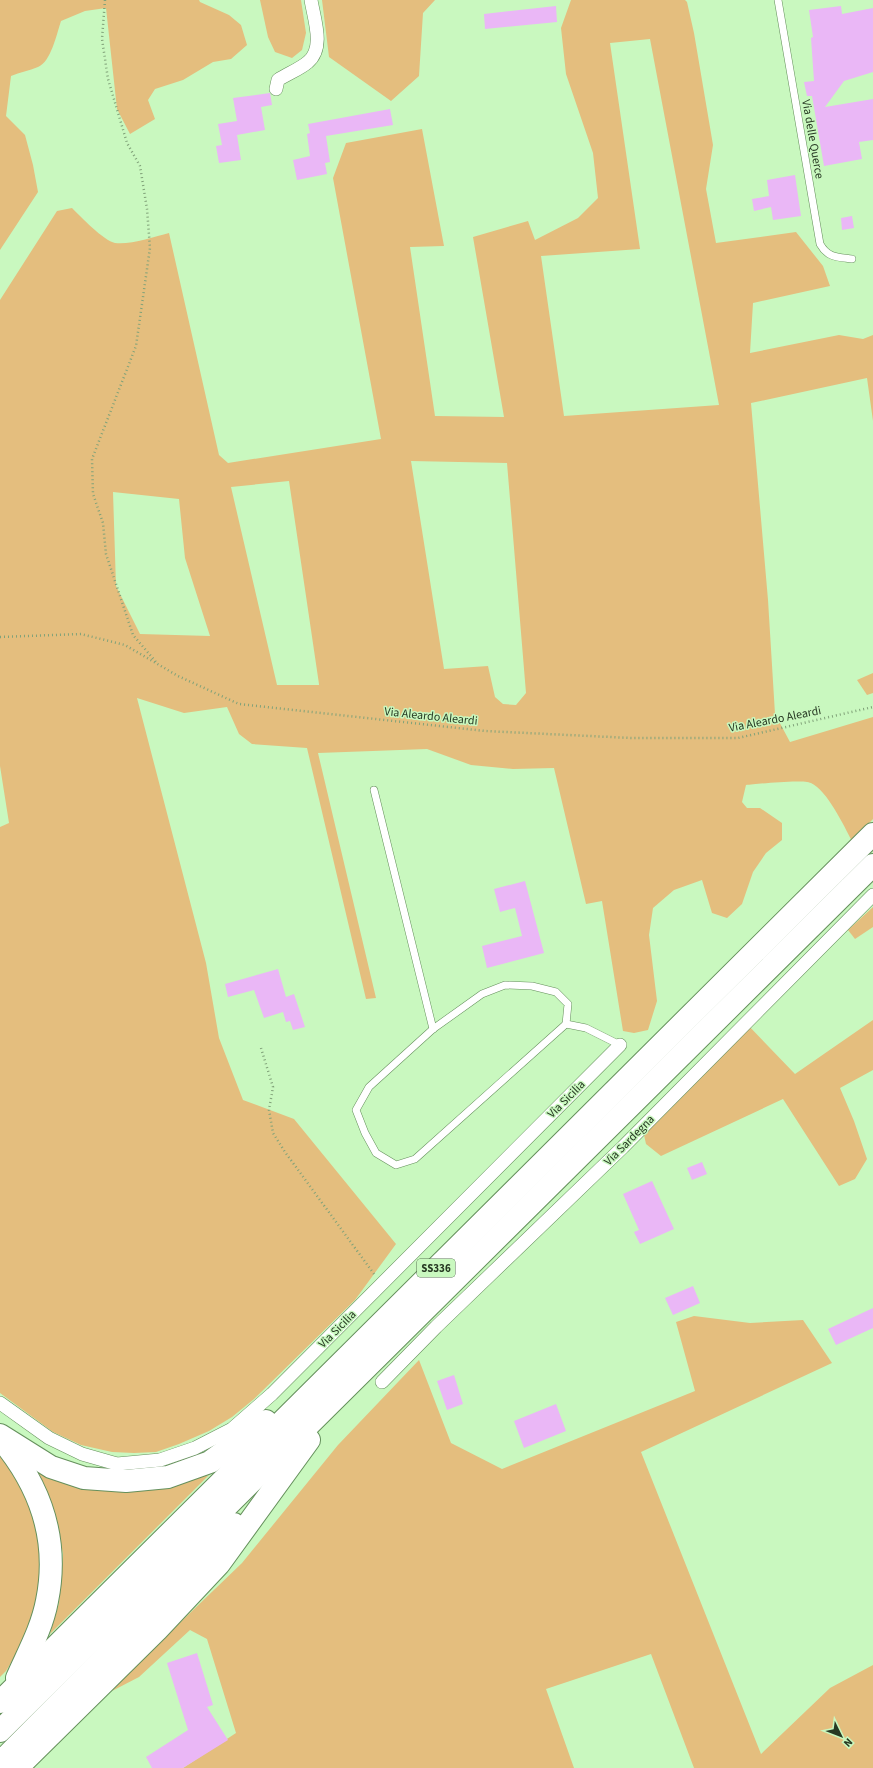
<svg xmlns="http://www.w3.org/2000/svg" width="873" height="1768" viewBox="0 0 873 1768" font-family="'Source Sans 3',sans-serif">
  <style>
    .green { fill: #e4be7e; fill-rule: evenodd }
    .building { fill: #eab7f6 }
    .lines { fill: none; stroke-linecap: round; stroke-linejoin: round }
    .service-casing { stroke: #65905c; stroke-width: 8 }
    .minor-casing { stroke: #65905c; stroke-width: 14 }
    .trunk-casing { stroke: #65905c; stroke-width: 24 }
    .path { stroke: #80a279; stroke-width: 2.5; stroke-dasharray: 1 3; stroke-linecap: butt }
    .service { stroke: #fff; stroke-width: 7 }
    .minor { stroke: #fff; stroke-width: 13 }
    .trunk { stroke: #fff; stroke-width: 22 }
    .labels { text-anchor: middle; stroke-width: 3; stroke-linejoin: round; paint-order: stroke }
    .shield { fill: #c9f8bf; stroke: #587252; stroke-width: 1 }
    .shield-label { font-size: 11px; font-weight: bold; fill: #273923 }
    .street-label { font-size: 12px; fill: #273923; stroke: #c9f8bf }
  </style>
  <rect width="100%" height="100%" fill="#c9f8bf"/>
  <g class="green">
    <path d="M0,0h199l1,2 29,13 12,10 6,20 -16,14 -18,3 -30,18 -28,9 -7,11 7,19 -25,15 -13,-25 -11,-101 -21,3 -24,10c-4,12 -10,41 -23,46 -9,4 -18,5 -27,9l-5,40 19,19 8,30 5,27 -38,58z"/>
    <path d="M260,0h41l5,33 -4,17 -10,8 -17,-6 -7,-15z"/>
    <path d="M322,0h113l-12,13 -4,63 -28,25 -62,-44z"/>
    <path d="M571,0h114l2,2 7,31 19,112 -7,44 10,54 80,-11 27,34 7,20 -77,17 -3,50 89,-18 24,4 10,-4v86l-6,-43 -116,25 17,197 7,114 15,28 83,-25v102l-21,22c-8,-15 -25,-51 -41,-58 -9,-4 -54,1 -65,2l-4,17 5,6h13l22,15v17l-16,13 -13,19 -11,32 -15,14 -15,-5 -10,-33 -28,10 -21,18 -4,27 8,66 -9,29 -14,3 -11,-2 -21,-130 -16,3 -32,-136 -41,1 -42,-4 -44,-16 -109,4 58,245 -10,1 -59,-251 -55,-4 -13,-10 -12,-27 -43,6 -47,-15 69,265 13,75 24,62 51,19 102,125 -41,56 -101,99 -22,18 -23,14 -30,13 -23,8 -22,1 -22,-1 -31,-7 -28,-13 -53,-39v-566l9,-4 -9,-57v-466l57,-89 15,-3c8,8 32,33 43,35 15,2 39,-6 54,-10l50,222 9,8 153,-24 -48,-261 13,-35 76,-14 22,117 -34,1 25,169 69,1 -31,-180 55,-16 7,19 43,-22 20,-20 -5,-45 -27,-79 -5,-46zM650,39l69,366 -155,11 -23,-160 99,-7 -30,-206zM411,461l96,2 19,230 -10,12 -13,-1 -8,-7 -7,-31 -44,3zM289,481l30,203v1h-42l-46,-198zM113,492l66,7 6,59 25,78 -70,-2 -24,-48z"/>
    <path d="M873,673v20l-6,2 -10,-15z"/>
    <path d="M873,907v20l-18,12 -7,-9z"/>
    <path d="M873,1020v50l-33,18 14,33 13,38 -12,20 -16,7 -56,-87 -122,57 -15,-12 -4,-18 103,-104 50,52z"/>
    <path d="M694,1316l56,7 53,-3 29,43 -191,89 120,302 69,-66 43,-23v103h-179l-43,-114 -105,35 28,79h-391l53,-35 -29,-94 -17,-9 -51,47 -27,14 26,-28 104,-100 96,-118 81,-85 32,83 51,26 193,-78 -19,-69z"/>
    <path d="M0,1454l27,35 16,70 -4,41 -12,37 -21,34 -6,6z"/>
    <path d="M28,1464l142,21 39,-10 -159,159 9,-31 4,-49 -7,-37 -14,-34z"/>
  </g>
  <g class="building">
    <path d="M556,6l1,16 -72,7 -1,-15z"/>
    <path d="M841,6l1,8 31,-6v64l-29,9 -19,26 48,-8v41l-14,2 3,17 -38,7 -12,-70h-5l-3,-14 10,-1 -3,-43 2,-1 -4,-27z"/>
    <path d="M270,93l2,12 -11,2 4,23 -28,5 4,25 -22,3 -3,-17 6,-1 -4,-21 19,-3 -4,-23z"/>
    <path d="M390,109l3,16 -67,11 4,26 -5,1 2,11 -30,6 -4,-20 17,-4 -3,-22 3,-1 -2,-9z"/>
    <path d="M795,175l6,41 -28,4 -2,-13 -17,4 -2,-12 17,-3 -2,-16z"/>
    <path d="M852,216l2,12 -12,2 -1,-12z"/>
    <path d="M525,881l19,72 -57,15 -5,-22 40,-10 -7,-28 -15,4 -6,-23z"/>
    <path d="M278,969l8,28 8,-3 11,33 -12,3 -3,-9 -4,1 -3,-10 -19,6 -10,-28 -26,7 -3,-13z"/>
    <path d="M702,1162l5,12 -15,6 -5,-12z"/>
    <path d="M652,1181l22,48 -34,15 -6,-12 5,-2 -16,-36z"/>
    <path d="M693,1286l7,17 -27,12 -8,-17z"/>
    <path d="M873,1308v20l-37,17 -8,-16z"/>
    <path d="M454,1375l9,29 -16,6 -10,-29z"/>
    <path d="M556,1404l10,27 -42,17 -10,-27z"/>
    <path d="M197,1653l16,52 -6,2 21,33 -45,28h-31l-6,-11 42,-27 -21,-67z"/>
  </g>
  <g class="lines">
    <defs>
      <g id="service">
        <path d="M778,0l42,244c8,14 17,13 32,15"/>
        <path d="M374,790l59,239"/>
        <path d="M505,985l27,1 24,6 12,12 -2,20 -151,135 -19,6 -20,-12 -11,-20 -9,-23 13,-23 64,-58 49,-35z"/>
        <path d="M566,1024l20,4 34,17"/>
      </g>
      <g id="minor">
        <path d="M276,89l2,-9c9,-6 22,-11 30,-18 17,-14 6,-43 3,-62"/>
        <path d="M382,1382l54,-55 187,-180 250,-252"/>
        <path d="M0,1403l49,35 33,16 35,10 43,-4 35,-12 37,-19 40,-35 348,-349"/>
      </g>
      <g id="trunk">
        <path d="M0,1435l51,32 33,11 42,3 42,-4 42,-15 56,-41"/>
        <path d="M5,1444c37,46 54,98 42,157 -5,27 -19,52 -30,77"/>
        <path d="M0,1702l873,-868"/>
        <path d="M0,1731l873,-866"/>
        <path d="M0,1763l179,-181 55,-58"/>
        <path d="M17,1768l140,-138 62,-66 90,-124"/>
      </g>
    </defs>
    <use href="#service" class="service-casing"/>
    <use href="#minor" class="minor-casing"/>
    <use href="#trunk" class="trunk-casing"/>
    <g class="path">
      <path d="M105,0l-3,39 6,40 19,64 13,23 7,43 3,39 -14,98 -44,113 1,35 10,29 3,31 27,81 23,27"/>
      <path d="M0,637l81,-3 44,11 53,31 61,28 246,27 146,7h107l135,-31"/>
      <path d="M261,1048l12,39 -4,23 4,23 12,19 89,122"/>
    </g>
    <use href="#service" class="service"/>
    <use href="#minor" class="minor"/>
    <use href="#trunk" class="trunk"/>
  </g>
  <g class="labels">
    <rect class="shield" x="417" y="1259" width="38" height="18" rx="3"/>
    <g class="shield-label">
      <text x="436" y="1272">SS336</text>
    </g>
    <g class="street-label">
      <text transform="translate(813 139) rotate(80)" y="4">Via delle Querce</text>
      <text transform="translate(431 716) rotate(6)" y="4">Via Aleardo Aleardi</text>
      <text transform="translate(775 719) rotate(-11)" y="4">Via Aleardo Aleardi</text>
      <text transform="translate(566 1099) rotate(-45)" y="4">Via Sicilia</text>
      <text transform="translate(629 1140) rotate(-45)" y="4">Via Sardegna</text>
      <text transform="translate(337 1329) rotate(-45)" y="4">Via Sicilia</text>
    </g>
  </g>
  <g transform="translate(841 1736) rotate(133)" stroke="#c9f8bf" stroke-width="3" paint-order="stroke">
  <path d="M0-3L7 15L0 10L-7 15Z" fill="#273923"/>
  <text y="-6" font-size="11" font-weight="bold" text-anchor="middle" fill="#273923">N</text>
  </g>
</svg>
